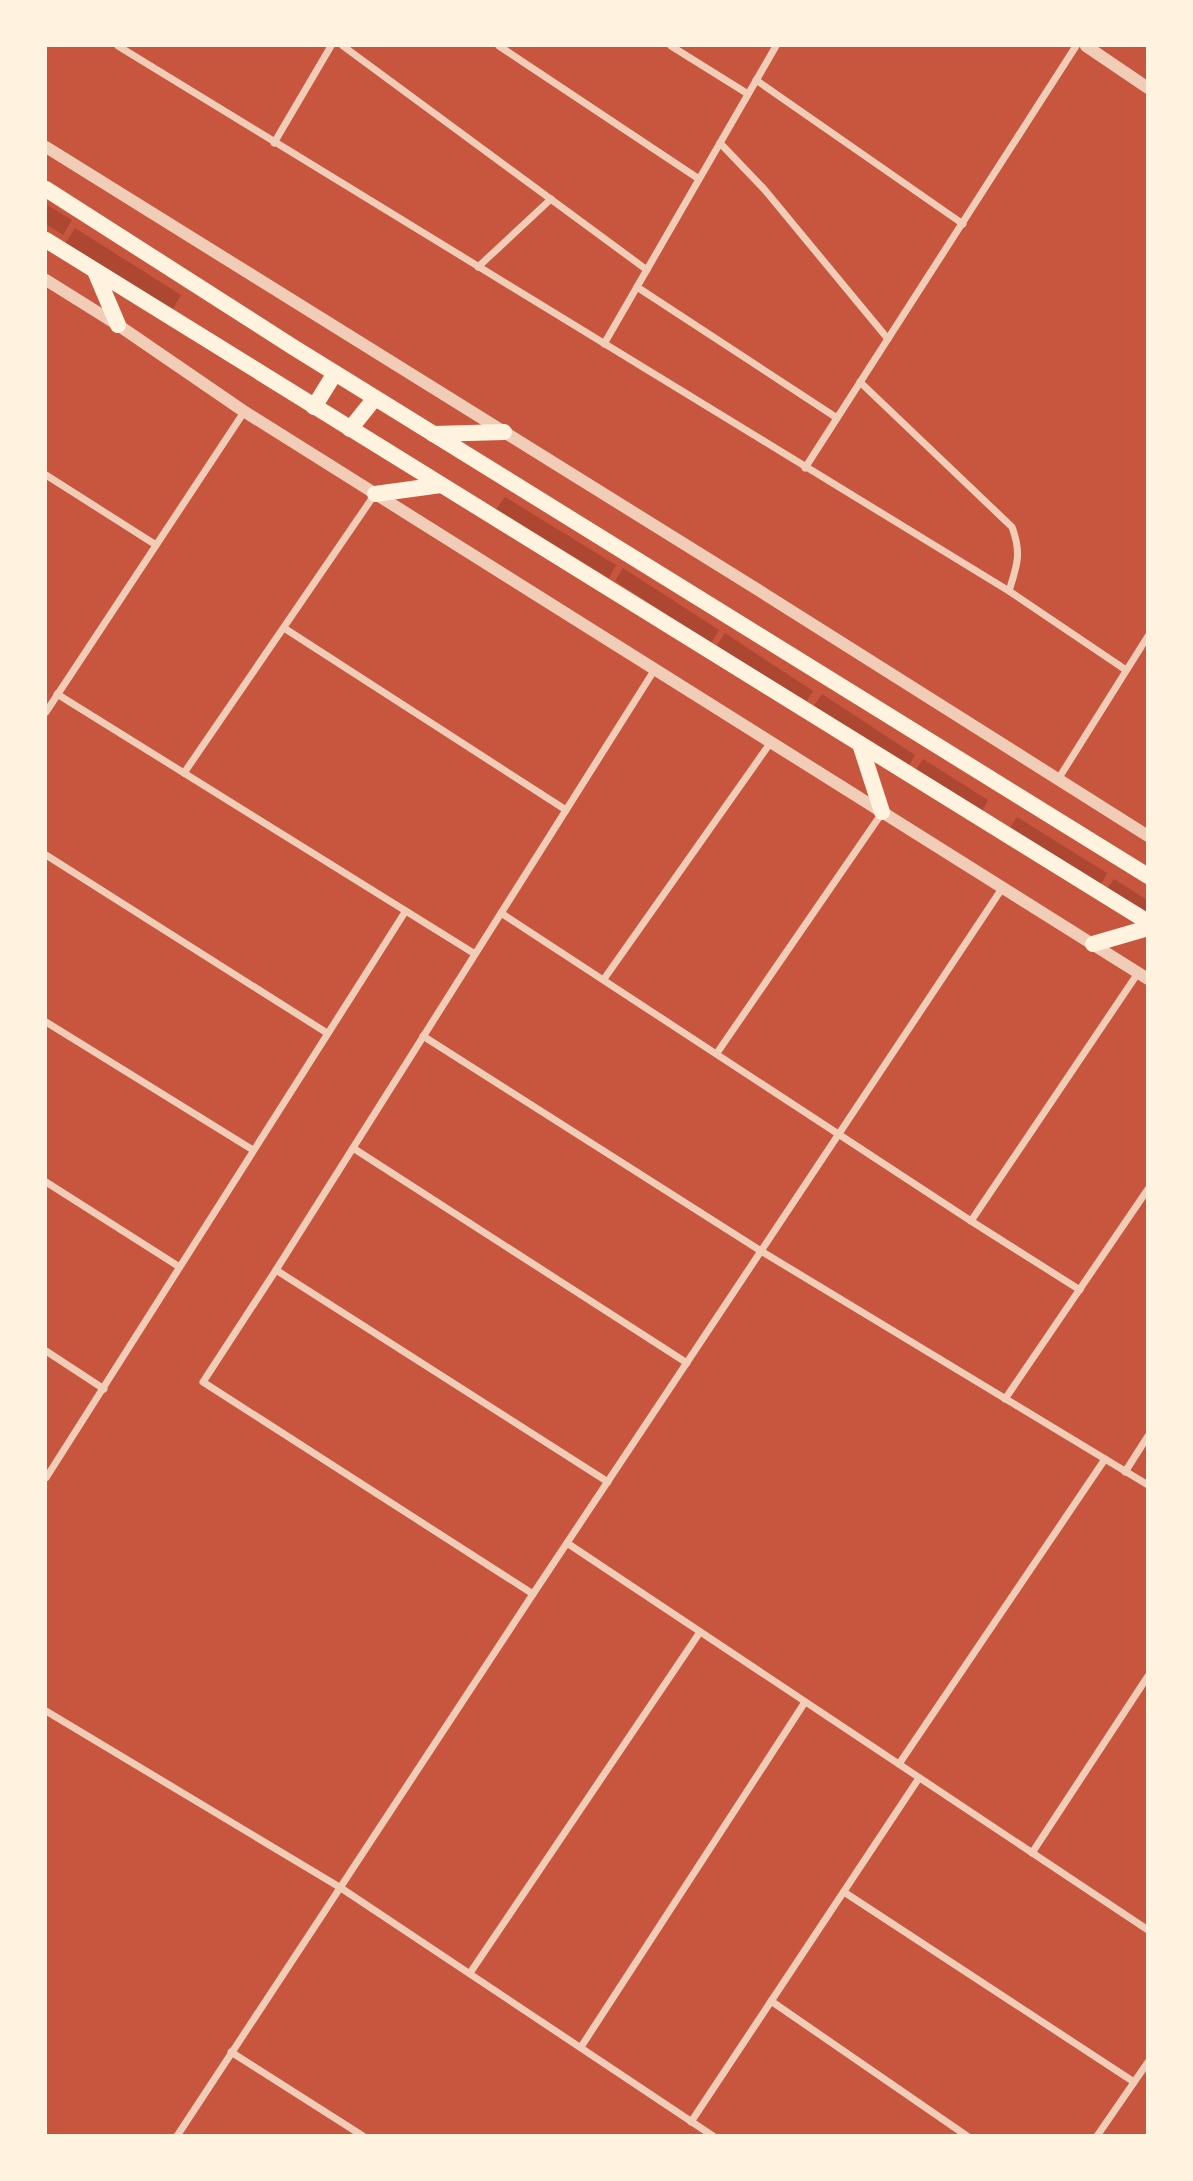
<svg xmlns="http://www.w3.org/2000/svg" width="1193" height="2181" viewBox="0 0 1193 2181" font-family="Manrope,sans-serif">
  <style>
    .green { fill: #ae4732 }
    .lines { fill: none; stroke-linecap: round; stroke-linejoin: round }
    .minor { stroke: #f1ccb7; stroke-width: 7 }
    .tertiary { stroke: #f1ccb7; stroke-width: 12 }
    .primary { stroke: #fff3e0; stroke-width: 16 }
  </style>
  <rect width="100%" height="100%" fill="#c8553d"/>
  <g class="green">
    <path d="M46,204l26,16 -9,15 -17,-11z"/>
    <path d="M75,228l106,67 -10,17 -106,-68z"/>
    <path d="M505,497l111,68 -7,13 -113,-69z"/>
    <path d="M623,568l96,62 -8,13 -96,-62z"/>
    <path d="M725,633l88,58 -7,11 -90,-55z"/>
    <path d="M822,694l93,61 -6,11 -96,-59z"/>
    <path d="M923,759l65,41 -7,13 -66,-42z"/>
    <path d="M1017,817l90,56 -7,13 -91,-57z"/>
    <path d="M1114,879l33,21v15l-41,-25z"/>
  </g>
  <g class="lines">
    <g class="minor">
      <path d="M118,46l891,545 117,79"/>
      <path d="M343,46l304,224"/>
      <path d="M499,46l200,133"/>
      <path d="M671,46l77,48"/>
      <path d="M756,80l207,144"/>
      <path d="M274,143l57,-97"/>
      <path d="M720,143l44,46 124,150"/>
      <path d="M478,267l73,-68"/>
      <path d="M637,287l200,131"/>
      <path d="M604,344l172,-298"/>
      <path d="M860,382l152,145c10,27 5,38 -3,64"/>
      <path d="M805,468l271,-422"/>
      <path d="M46,475l110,70"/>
      <path d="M284,628l282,182"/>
      <path d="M57,694l418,260"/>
      <path d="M46,712l198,-300"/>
      <path d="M184,773l191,-279"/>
      <path d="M1057,781l91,-145"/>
      <path d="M46,855l281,178"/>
      <path d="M501,913l470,308 109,69"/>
      <path d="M604,979l167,-237"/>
      <path d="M46,1022l207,128"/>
      <path d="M423,1036l338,215 387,234"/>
      <path d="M717,1053l165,-240"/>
      <path d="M353,1148l334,215"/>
      <path d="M46,1182l132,84"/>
      <path d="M971,1221l167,-248"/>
      <path d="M276,1270l332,212"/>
      <path d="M46,1351l58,38"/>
      <path d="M1005,1399l143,-210"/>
      <path d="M1125,1472l23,-36"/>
      <path d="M46,1478l359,-566"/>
      <path d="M567,1543l581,387"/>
      <path d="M533,1594l-330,-212 73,-112 379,-601"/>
      <path d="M46,1711l295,177 372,248"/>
      <path d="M899,1764l206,-305"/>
      <path d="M1032,1853l116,-177"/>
      <path d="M844,1892l290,190"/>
      <path d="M470,1973l230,-341"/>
      <path d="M771,2001l196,135"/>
      <path d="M581,2047l224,-345"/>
      <path d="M231,2052l132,84"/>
      <path d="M691,2122l228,-344"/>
      <path d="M177,2136l356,-542 470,-707"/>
      <path d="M1097,2136l51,-74"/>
    </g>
    <g class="tertiary">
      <path d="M1086,46l62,42"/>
      <path d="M46,147l717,446 385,243"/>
      <path d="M46,280l72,45 124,85 906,569"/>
    </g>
    <g class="primary">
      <path d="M46,189l247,158 855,529"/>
      <path d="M46,240l1102,682"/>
      <path d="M95,271l23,54"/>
      <path d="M314,407l21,-34"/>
      <path d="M350,429l25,-31"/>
      <path d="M433,434l71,-2"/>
      <path d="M375,494l66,-9"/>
      <path d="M860,744l22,68"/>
      <path d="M1093,944l55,-16"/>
    </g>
  </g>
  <rect width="1193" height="2181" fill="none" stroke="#fff3e0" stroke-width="94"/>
</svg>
